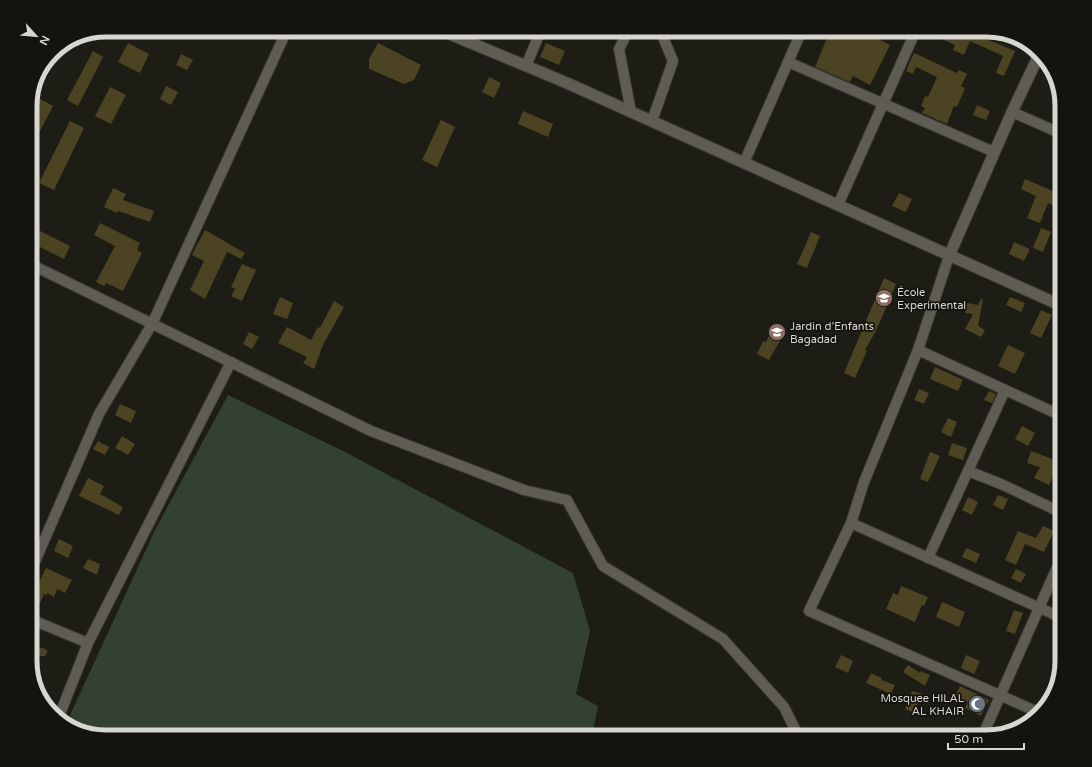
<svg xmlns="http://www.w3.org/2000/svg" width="1092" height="767" viewBox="0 0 1092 767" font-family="'Varela Round',sans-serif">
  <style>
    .green { fill: #324131 }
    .building { fill: #4b4322 }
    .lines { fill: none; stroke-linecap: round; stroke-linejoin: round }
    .minor-casing { stroke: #3a3934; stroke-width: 12 }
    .tertiary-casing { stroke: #3a3934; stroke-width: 13 }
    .minor { stroke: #5e5c53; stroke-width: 10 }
    .tertiary { stroke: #5e5c53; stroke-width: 11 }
    .labels { text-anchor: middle; stroke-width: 3.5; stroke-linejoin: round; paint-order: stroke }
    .poi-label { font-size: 11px; fill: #d7d6d1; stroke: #15130d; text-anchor: start }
    .rim { fill: none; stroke: #d7d6d1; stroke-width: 5 }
  </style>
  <rect width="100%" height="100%" fill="#1e1d15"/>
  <path class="green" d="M228,395l119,58 226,120 17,58 -14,63 22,12 -6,31h-486l-40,-13 89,-194z"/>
  <g class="building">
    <path d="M809,30h52l29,15 -20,40 -17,-9 -3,6 -35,-15 12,-29 -18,-6z"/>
    <path d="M922,30h21l11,5 2,-5h30l2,1 -4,7 31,13 -11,25 -8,-3 7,-17 -33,-15 -6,14 -11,-5 2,-5z"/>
    <path d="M128,43l21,11 -9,19 -22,-11z"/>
    <path d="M378,43l43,22 -7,15 -10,4 -35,-15v-10z"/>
    <path d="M546,43l19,8 -6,14 -19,-8z"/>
    <path d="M93,51l10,6 -25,49 -11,-6z"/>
    <path d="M914,53l43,20 2,-3 8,4 -6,12 4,2 -8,19 -3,-1 -7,18 -25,-11 3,-5 -4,-2 4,-10 3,1 9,-20 -21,-10 -3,7 -7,-3z"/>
    <path d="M181,54l12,6 -6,10 -11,-5z"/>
    <path d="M489,77l12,6 -7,15 -12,-6z"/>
    <path d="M166,86l12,6 -7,13 -11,-6z"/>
    <path d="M110,87l16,8 -15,29 -16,-8z"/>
    <path d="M37,97l16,9 -23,44v-39z"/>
    <path d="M977,105l13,6 -4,9 -13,-5z"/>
    <path d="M523,111l30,13 -5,13 -30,-13z"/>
    <path d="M441,120l14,7 -18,40 -15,-7z"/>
    <path d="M70,121l14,7 -30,62 -15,-7z"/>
    <path d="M1062,145v24l-9,-5z"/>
    <path d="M1025,179l37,16v14l-14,-6 -8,20 -13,-5 9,-22 -15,-7z"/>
    <path d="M113,188l13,6 -3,6 31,11 -4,11 -32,-11 -1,2 -13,-6z"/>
    <path d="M899,193l13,6 -6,13 -14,-6z"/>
    <path d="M100,223l40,20 -3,7 5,3 -19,38 -17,-8 -2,3 -8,-4 19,-36 -21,-11z"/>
    <path d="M30,226l40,20 -6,13 -34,-17z"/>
    <path d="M1041,228l10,4 -8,20 -10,-4z"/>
    <path d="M205,230l40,23 -4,6 -14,-7 -22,47 -15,-9 14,-29 -12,-6z"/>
    <path d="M811,232l9,4 -13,32 -10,-4z"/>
    <path d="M1014,242l16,7 -6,12 -15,-7z"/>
    <path d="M242,264l14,6 -14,31 -11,-5 4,-7 -4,-2z"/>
    <path d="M884,278l12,6 -20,47 -11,19 2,1 -12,27 -11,-5z"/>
    <path d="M280,297l13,6 -6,16 -14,-5z"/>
    <path d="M1010,297l15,6 -4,9 -15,-7z"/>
    <path d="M981,299h2l-5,27 7,4 -4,7 -16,-8 8,-15 -8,-1 2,-10 11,2z"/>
    <path d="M334,301l10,6 -21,38 -9,24 -11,-6 4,-6 -29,-14 9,-16 24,13 7,-13 2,1z"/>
    <path d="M1041,310l11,5 -11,23 -11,-5z"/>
    <path d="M775,324l11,6 -17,30 -12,-6 6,-13 3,1z"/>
    <path d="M249,332l10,5 -7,12 -9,-5z"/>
    <path d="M1008,345l17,8 -10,21 -17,-8z"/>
    <path d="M935,367l28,13 -5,11 -28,-12z"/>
    <path d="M919,389l10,4 -5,11 -10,-4z"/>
    <path d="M989,391l7,3 -4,9 -8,-3z"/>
    <path d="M120,404l16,7 -5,12 -16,-8z"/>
    <path d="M948,418l9,4 -6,15 -10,-5z"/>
    <path d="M1022,426l13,7 -7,13 -13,-7z"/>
    <path d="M122,436l13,8 -7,11 -13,-7z"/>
    <path d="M98,441l11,6 -4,8 -12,-6z"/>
    <path d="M952,443l15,5 -4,12 -15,-5z"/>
    <path d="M1031,451l29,11 -11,23 -15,-7 6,-11 -13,-4z"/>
    <path d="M930,452l10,4 -12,26 -8,-3z"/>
    <path d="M88,478l16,8 -4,8 23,13 -4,8 -40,-19z"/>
    <path d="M998,495l10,4 -5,11 -10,-5z"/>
    <path d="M968,497l10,5 -6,13 -10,-5z"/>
    <path d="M1043,526l11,5 -10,21 -19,-8 -9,21 -11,-5 13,-29 18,7z"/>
    <path d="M59,539l14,7 -5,12 -14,-7z"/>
    <path d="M966,548l14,6 -4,9 -14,-6z"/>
    <path d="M88,559l12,5 -3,11 -14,-7z"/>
    <path d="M46,568l26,12 -7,13 -8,-4 -3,8 -7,-4v2l-3,-1 -9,20 -5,-1v-12z"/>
    <path d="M1016,569l10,5 -5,9 -10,-5z"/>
    <path d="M901,586l27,11 -4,9 -2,-1 -7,17 -29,-13 7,-16 5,2z"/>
    <path d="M942,602l23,10 -6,15 -23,-10z"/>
    <path d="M1014,610l9,3 -8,21 -9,-3z"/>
    <path d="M43,648l5,3 -3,5h-15v-7z"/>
    <path d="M841,655l12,6 -5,12 -13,-6z"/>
    <path d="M966,655l14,6 -6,13 -13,-6z"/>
    <path d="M908,665l12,8v-2l10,4 -5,11 -22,-14z"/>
    <path d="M871,673l11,5 -1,2 14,5 -4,9 -25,-11z"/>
    <path d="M960,686l29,14 -8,16 -16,-8 3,-6 -13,-6z"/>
    <path d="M912,691l10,3 -8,19 -9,-4z"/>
  </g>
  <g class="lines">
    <defs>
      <g id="minor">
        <path d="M629,30l-10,19 12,63"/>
        <path d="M788,62l206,90"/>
        <path d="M526,66l15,-36"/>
        <path d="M1012,112l50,22"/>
        <path d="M652,121l21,-60 -13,-31"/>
        <path d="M744,163l58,-133"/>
        <path d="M838,205l78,-175"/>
        <path d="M949,256l-31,94 -54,132 -13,41 -42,88 231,102"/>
        <path d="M30,264l341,167 153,59 43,10 36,66 120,73 61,68 15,30"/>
        <path d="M918,350l144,66"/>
        <path d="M1005,390l-37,81 33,13 61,29"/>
        <path d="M851,523l211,95"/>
        <path d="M928,558l40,-87"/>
        <path d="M30,573l69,-159 53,-90 135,-294"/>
        <path d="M30,619l58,24"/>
        <path d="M58,719l30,-76 143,-281"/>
        <path d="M982,737l80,-181"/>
      </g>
      <g id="tertiary">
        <path d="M440,30l127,53 495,223"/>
        <path d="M949,256l63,-144 27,-57"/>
      </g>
    </defs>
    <use href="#minor" class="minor-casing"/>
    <use href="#tertiary" class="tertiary-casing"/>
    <use href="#minor" class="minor"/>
    <use href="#tertiary" class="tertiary"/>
  </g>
  <defs>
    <symbol id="school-disc" viewBox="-11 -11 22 22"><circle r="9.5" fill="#8d6e63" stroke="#15130d"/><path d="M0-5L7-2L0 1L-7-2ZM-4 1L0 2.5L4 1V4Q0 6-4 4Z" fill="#fff"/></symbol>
    <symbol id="mosque-disc" viewBox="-11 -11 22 22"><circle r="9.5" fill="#6b7280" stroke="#15130d"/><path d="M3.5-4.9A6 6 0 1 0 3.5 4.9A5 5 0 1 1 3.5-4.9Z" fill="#fff"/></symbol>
  </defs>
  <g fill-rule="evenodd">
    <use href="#school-disc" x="874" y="288" width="20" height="20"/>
    <use href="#school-disc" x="767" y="322" width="20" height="20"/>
    <use href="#mosque-disc" x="967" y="694" width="20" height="20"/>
  </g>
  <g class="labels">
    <g class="poi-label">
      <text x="897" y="296">École<tspan x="897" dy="13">Experimental</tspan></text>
      <text x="790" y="330">Jardin d’Enfants<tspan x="790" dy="13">Bagadad</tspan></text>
      <text x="964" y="702" text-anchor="end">Mosquee HILAL<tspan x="964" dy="13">AL KHAIR</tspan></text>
    </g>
  </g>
  <path d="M0 0H1092V767H0ZM106 37H986A69 69 0 0 1 1055 106V661A69 69 0 0 1 986 730H106A69 69 0 0 1 37 661V106A69 69 0 0 1 106 37Z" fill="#15130d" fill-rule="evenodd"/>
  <path class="rim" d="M106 37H986A69 69 0 0 1 1055 106V661A69 69 0 0 1 986 730H106A69 69 0 0 1 37 661V106A69 69 0 0 1 106 37Z"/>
  <g transform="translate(36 36) rotate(117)" stroke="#15130d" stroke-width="3" paint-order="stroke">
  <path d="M0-3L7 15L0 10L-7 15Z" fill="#d7d6d1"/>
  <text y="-6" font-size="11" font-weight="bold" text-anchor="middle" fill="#d7d6d1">N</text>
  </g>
  <path d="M948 743v6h76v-6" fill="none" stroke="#d7d6d1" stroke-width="2"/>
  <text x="954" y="743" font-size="12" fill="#d7d6d1" stroke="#15130d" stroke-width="3" paint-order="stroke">50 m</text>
</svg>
